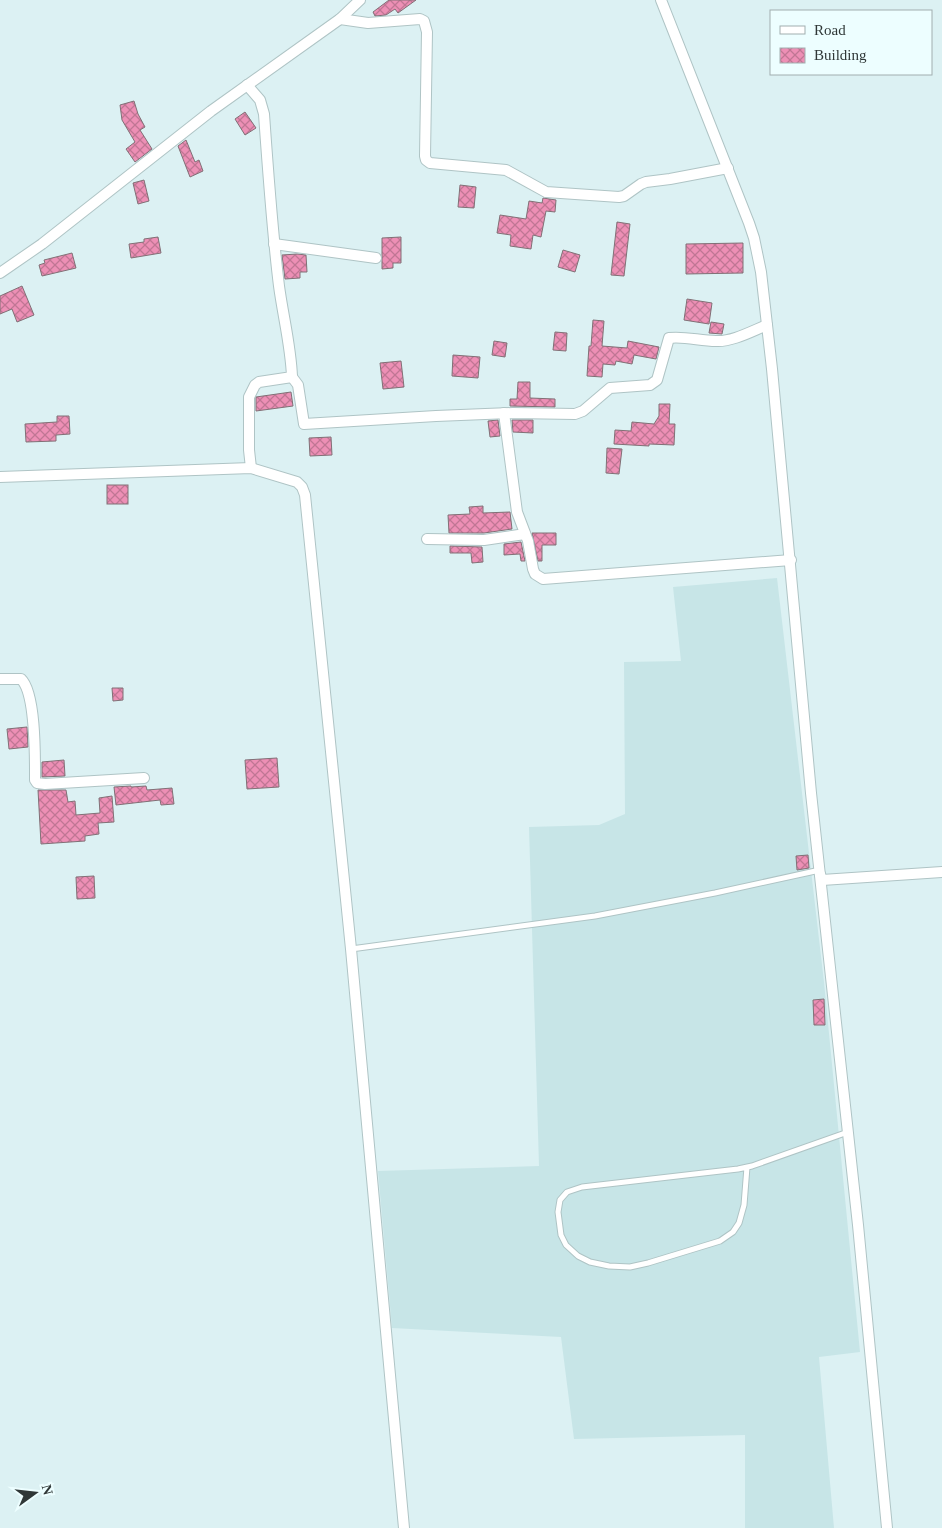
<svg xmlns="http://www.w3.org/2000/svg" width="942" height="1528" viewBox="0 0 942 1528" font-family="Georgia,serif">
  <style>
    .built { fill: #c7e5e7 }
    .building { fill: url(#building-cross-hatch); stroke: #817076 }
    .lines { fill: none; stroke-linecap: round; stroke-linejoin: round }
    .lane-casing { stroke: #afc4c5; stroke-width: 7 }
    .street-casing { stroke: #afc4c5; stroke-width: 12 }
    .lane { stroke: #fff; stroke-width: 5 }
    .street { stroke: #fff; stroke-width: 10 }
  </style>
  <defs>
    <pattern id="building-cross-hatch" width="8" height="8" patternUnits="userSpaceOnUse" patternTransform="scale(1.25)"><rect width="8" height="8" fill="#ed8fb5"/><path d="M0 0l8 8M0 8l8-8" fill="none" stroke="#c07694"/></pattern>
  </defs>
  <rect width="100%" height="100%" fill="#dcf1f3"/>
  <path class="built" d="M777,578l47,404 36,370 -41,5 15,171h-89v-93l-171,4 -13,-102 -169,-9 -14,-157 161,-5 -10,-339 70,-2 26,-11 -1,-152 57,-1 -8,-74z"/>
  <g class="building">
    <path d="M389,0h27l-18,13 -3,-4 -9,6 -11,1 -2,-4z"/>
    <path d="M134,101l4,13 7,13 -5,3 12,19 -17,13 -9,-13 9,-7 -13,-22 -2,-15z"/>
    <path d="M245,112l11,16 -11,7 -10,-16z"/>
    <path d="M186,140l9,22 4,-2 4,11 -13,6 -12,-31z"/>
    <path d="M144,180l5,21 -11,3 -5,-21z"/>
    <path d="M460,185l16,2 -2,21 -16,-1z"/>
    <path d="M543,198l13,2 -1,12 -9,-1 -5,26 -8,-2 -2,14 -21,-3 1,-11 -14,-2 3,-18 26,4 3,-18 13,2z"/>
    <path d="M617,222l13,2 -6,52 -13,-1z"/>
    <path d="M158,237l3,16 -30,5 -2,-14 15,-2v-3z"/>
    <path d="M401,237v26h-8v5l-11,1v-31z"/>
    <path d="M743,243v30l-57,1v-30z"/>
    <path d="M563,250l17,5 -5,17 -17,-5z"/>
    <path d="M72,253l4,15 -34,8 -3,-11 6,-2 -1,-3z"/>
    <path d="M297,254l9,1 1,17h-7v6l-15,1 -3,-24z"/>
    <path d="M22,286l12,29 -17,7 -5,-13 -12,5v-18z"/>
    <path d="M687,299l25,4 -3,21 -25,-4z"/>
    <path d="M593,320l11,1 -2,25 25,2 1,-7 31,6 -3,12 -22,-4 -2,9 -16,-3 -1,4 -12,-1 -1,13 -15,-1 2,-30h2z"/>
    <path d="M711,322l13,2 -2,10 -13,-1z"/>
    <path d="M555,332l12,1 -1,18 -13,-1z"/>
    <path d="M494,341l13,2 -2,14 -13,-2z"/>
    <path d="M453,355l27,2 -2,21 -26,-2z"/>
    <path d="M401,361l3,26 -21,2 -3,-26z"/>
    <path d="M518,382h12v16l25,1v8l-45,-1v-7h7z"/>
    <path d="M291,392l2,14 -37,5v-14z"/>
    <path d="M659,404h11l-1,20h6l-1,21 -25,-1v2l-35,-2 1,-14 16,1 1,-9 22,2 5,-8z"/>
    <path d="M57,416h12l1,18 -14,1v6l-30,1 -1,-18 32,-2z"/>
    <path d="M498,420l2,16 -10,1 -2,-16z"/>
    <path d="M512,420h21v13l-20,-1z"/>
    <path d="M331,437l1,18 -22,1 -1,-18z"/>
    <path d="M607,448l15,1 -3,25 -13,-1z"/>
    <rect x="107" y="485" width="21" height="19"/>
    <path d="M483,506v7l27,-1 2,17 -28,4h-35l-1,-18 22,-1 -1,-7z"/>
    <path d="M532,533h24v12h-14v16h-4z"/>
    <path d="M521,542l4,19h-4l-1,-7 -16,1v-11z"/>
    <path d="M450,546l32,1 1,15 -11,1 -1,-10h-21z"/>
    <path d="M112,688h11v12l-10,1z"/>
    <path d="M27,727l1,20 -19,2 -2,-20z"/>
    <path d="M277,758l2,29 -32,2 -2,-29z"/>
    <path d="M64,760l1,16 -23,1v-15z"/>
    <path d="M131,786v1l15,-1 1,4 25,-2 2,16 -13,1 -1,-5 -44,5 -2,-18z"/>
    <path d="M38,790h28l2,12 7,-1 1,14 24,-2 -1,-15 13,-2 2,26 -16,1 1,11 -14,2v5l-44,3z"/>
    <path d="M808,855l1,13 -12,2 -1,-14z"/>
    <path d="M94,876l1,22 -18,1 -1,-22z"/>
    <path d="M824,999l1,26h-11l-1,-25z"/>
  </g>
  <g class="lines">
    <defs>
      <g id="lane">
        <path d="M351,949l244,-33 120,-23 105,-23"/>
        <path d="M747,1167l-3,38 -5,18 -6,9 -13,9 -72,22 -18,4 -21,-1 -19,-4 -12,-6 -12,-11 -5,-10 -3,-23 2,-12 7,-8 15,-5 156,-18 14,-3 96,-34"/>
      </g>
      <g id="street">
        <path d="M661,0l88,223 5,15 7,34 11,97 39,424 47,432 29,303"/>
        <path d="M340,19l28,4 52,-4 4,2 3,11 -2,124 1,4 4,3 76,7 40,22 73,5 5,-1 17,-12 5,-2 24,-3 58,-11"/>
        <path d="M247,85l13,15 4,14c4,57 8,115 15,172 4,30 12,61 13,91l-33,5 -4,3 -6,12v53l2,18"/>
        <path d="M274,244l102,14"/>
        <path d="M0,273l42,-29 169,-133 129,-92 20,-19"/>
        <path d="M292,377l6,8 6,39 132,-8 77,-3 62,1 8,-3 27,-23 40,-3 7,-5 12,-42c16,-2 31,3 47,3 16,1 36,-10 51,-16"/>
        <path d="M504,413l13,99 11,29 5,28 2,5 8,5 248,-19"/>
        <path d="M0,477l251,-9 46,14 5,5 3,8 46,454 53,579"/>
        <path d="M427,539l57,1 41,-6"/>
        <path d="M0,679h21c15,14 14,79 14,101l2,3 8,1 99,-6"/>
        <path d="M820,874l2,6 120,-8"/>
      </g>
    </defs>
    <use href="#lane" class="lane-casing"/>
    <use href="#street" class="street-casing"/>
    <use href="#lane" class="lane"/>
    <use href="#street" class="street"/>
  </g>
  <rect x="770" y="10" width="162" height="65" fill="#edfeff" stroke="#a1aeaf"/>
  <rect x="780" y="26" width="25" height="8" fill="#ffffff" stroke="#a1aeaf"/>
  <text x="814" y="35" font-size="15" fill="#2f3737">Road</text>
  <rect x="780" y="48" width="25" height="15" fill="url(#building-cross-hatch)" stroke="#a1aeaf"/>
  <text x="814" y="60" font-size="15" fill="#2f3737">Building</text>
  <g transform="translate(35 1493) rotate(75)" stroke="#edfeff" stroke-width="4" paint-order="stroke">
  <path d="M0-4L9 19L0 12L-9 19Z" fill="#2f3737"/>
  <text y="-8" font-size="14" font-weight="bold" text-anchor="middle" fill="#2f3737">N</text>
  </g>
</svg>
